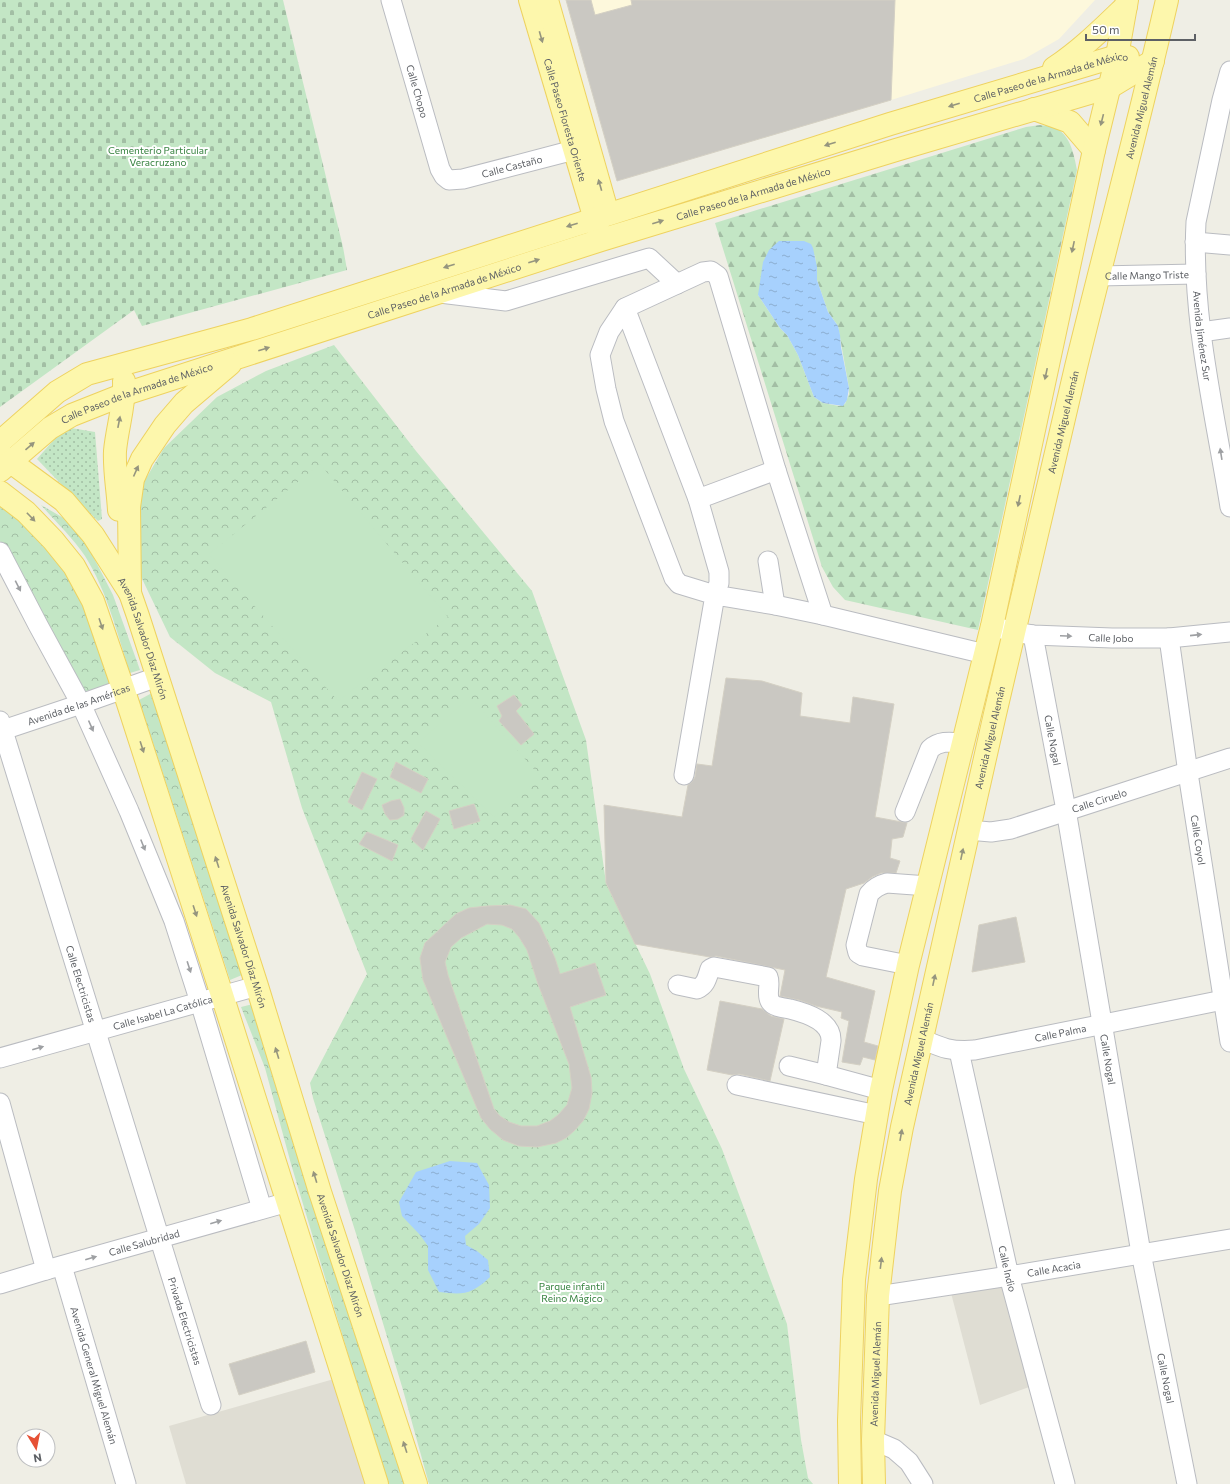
<svg xmlns="http://www.w3.org/2000/svg" width="1230" height="1484" viewBox="0 0 1230 1484" font-family="Commissioner,sans-serif">
  <style>
    .commercial { fill: #fdf8dc }
    .education { fill: #dfddd3 }
    .grass { fill: url(#grass-dots) }
    .forest { fill: url(#forest-firs); fill-rule: evenodd }
    .cemetery { fill: url(#cemetery-stones) }
    .park { fill: url(#park-crowns) }
    .pitch { fill: #c3e6c5 }
    .water { fill: url(#water-ripples) }
    .building { fill: #cac8c2; stroke: #d4d0c4; fill-rule: evenodd }
    .lines { fill: none; stroke-linecap: round; stroke-linejoin: round }
    .minor-casing { stroke: #babcc1; stroke-width: 21 }
    .major-casing { stroke: #eed25f; stroke-width: 24 }
    .minor { stroke: #fff; stroke-width: 19 }
    .major { stroke: #fdf7ac; stroke-width: 22 }
    .oneway { fill: #95957e }
    .oneway2 { fill: #9ea0a3 }
    .labels { text-anchor: middle; stroke-width: 4; stroke-linejoin: round; paint-order: stroke }
    .street-label { font-size: 10px; fill: #5d6065; stroke: #fff }
    .park-label { font-size: 10px; fill: #378340; stroke: #fff }
  </style>
  <defs>
    <pattern id="grass-dots" width="8" height="8" patternUnits="userSpaceOnUse"><rect width="8" height="8" fill="#c3e6c5"/><path d="M2 2h.1M6 6h.1" fill="none" stroke="#a2bea4" stroke-width="1.8" stroke-linecap="round"/></pattern>
    <pattern id="forest-firs" width="22" height="20" patternUnits="userSpaceOnUse"><rect width="22" height="20" fill="#c3e6c5"/><path d="M5 1l3.5 6h-7zM16 11l3.5 6h-7z" fill="#a2bea4"/></pattern>
    <pattern id="cemetery-stones" width="16" height="16" patternUnits="userSpaceOnUse"><rect width="16" height="16" fill="#c3e6c5"/><path d="M2 7V4a2 2 0 0 1 4 0v3zM10 15v-3a2 2 0 0 1 4 0v3z" fill="#a2bea4"/></pattern>
    <pattern id="park-crowns" width="20" height="18" patternUnits="userSpaceOnUse"><rect width="20" height="18" fill="#c3e6c5"/><path d="M2 6a3 3 0 1 1 6 0M12 15a3 3 0 1 1 6 0" fill="none" stroke="#a2bea4"/></pattern>
    <pattern id="water-ripples" width="26" height="14" patternUnits="userSpaceOnUse"><rect width="26" height="14" fill="#a7d1fd"/><path d="M2 4q2-2 4 0t4 0M15 11q2-2 4 0t4 0" fill="none" stroke="#8badd0"/></pattern>
  </defs>
  <rect width="100%" height="100%" fill="#efeee5"/>
  <path class="commercial" d="M566,0h529l-36,39 -35,20 -133,41 -274,81z"/>
  <g class="education">
    <path d="M1003,1284l29,102 -52,19 -29,-112z"/>
    <path d="M334,1379l33,105h-181l-17,-58z"/>
  </g>
  <path class="grass" d="M65,427l30,5 7,87 -4,2 -17,-16 -44,-46z"/>
  <path class="forest" d="M1040,125c4,1 9,1 13,2 17,6 21,27 24,43l-99,460 -133,-30 -12,-13 -11,-20 -107,-344 311,-96zM815,255l2,25 11,32 10,14 11,62v6l-4,10 -6,2 -16,-3 -9,-6 -16,-42 -11,-20 -7,-7 -22,-33z"/>
  <path class="cemetery" d="M0,0h283l60,247 4,23 -205,56 -8,-16 -134,97z"/>
  <g class="park">
    <path d="M334,345l82,106 116,140 54,149 20,143 44,91 34,95 38,80 65,175 14,116 7,38 5,6h-384l-26,-94 -45,-150 -45,-142 -3,-15 57,-109 -65,-166 -31,-106 -56,-29 -45,-36 -37,-77 5,-68 26,-44 53,-51 49,-26z"/>
    <path d="M0,504l49,38 41,67 21,77 -26,10 -85,-155z"/>
    <path d="M41,505l26,15 14,13 32,62 27,75 -10,3c-13,-40 -23,-82 -45,-117 -12,-18 -30,-35 -44,-51z"/>
    <path d="M152,693l90,282 -12,5 -91,-280z"/>
    <path d="M253,1004l158,480h-24l-96,-320 -26,-96 -24,-61z"/>
  </g>
  <g class="pitch">
    <path d="M320,464l128,153 -110,84 -129,-147z"/>
    <path d="M470,697l71,80 -47,40 -76,-74z"/>
  </g>
  <g class="water">
    <path d="M779,241h25l7,3 2,4 4,19v13l11,32 10,14 2,9 1,12 8,41 -2,12 -4,6 -20,-3 -9,-6 -16,-42 -11,-20 -7,-7 -22,-33 5,-33 6,-12z"/>
    <path d="M450,1161l27,2 12,22 1,23 -11,16 -14,12 1,9 11,6 11,9 2,17c-19,18 -27,18 -51,15l-11,-22v-24l-8,-11 -18,-19 -3,-14 17,-30z"/>
  </g>
  <g class="building">
    <path d="M566,0h25l4,15 37,-10 -1,-5h264l-4,100 -274,81z"/>
    <path d="M726,678l36,3 40,12 -2,23 50,7 3,-26 41,7 -19,113 32,6 -4,14 -11,2 -2,19 10,3 -4,12h-15l-9,4 -8,6 -18,6 -20,88 49,14 -11,51 14,4 -3,14 -12,-3 -3,8 -18,-3 7,-41 -8,-3 1,-6 -26,-6 -17,-6 -19,-4 5,-26 -69,-14 -6,1 -75,-13 -29,-61 -2,-78 78,12 6,-32 4,-3 3,-5 2,-13 15,2z"/>
    <path d="M514,695l8,10 -6,6 18,23 -13,11 -22,-24 3,-5 -5,-10z"/>
    <path d="M396,762l32,17 -7,14 -31,-16z"/>
    <path d="M362,772l15,7 -15,31 -14,-8z"/>
    <path d="M400,799l4,9v7l-6,4 -8,1 -5,-6 -3,-9 9,-4z"/>
    <path d="M474,804l6,17 -26,8 -5,-18z"/>
    <path d="M426,811l14,8 -17,31 -12,-11z"/>
    <path d="M367,832l31,13 -6,16 -33,-17z"/>
    <path d="M510,905l16,4 13,14 16,35 5,16 35,-11 11,32 -36,12 21,70 1,16 -3,16 -6,12 -9,10 -8,7 -10,5 -19,4 -18,-1 -16,-6 -13,-11 -9,-11 -58,-138 -3,-22 5,-15 31,-29 13,-6 18,-2zM487,924l15,1 10,4 7,8 8,13 11,34 31,80 3,24 -5,17 -9,10 -8,6 -13,5h-16l-12,-4 -9,-6 -6,-7 -46,-134 -3,-13 6,-15 10,-9z"/>
    <path d="M1016,917l9,45 -53,10 7,-47z"/>
    <path d="M720,1001l42,8 9,7 13,3 -14,62 -31,-7 -7,1 -25,-5z"/>
    <path d="M306,1341l9,31 -76,23 -10,-31z"/>
  </g>
  <g class="lines">
    <defs>
      <g id="minor">
        <path id="s1" d="M391,0l49,169 4,7 5,4 14,-1 111,-29"/>
        <path id="s2" d="M1230,71l-8,29 -26,122c-5,95 19,191 34,285"/>
        <path d="M1195,242l35,3"/>
        <path id="s3" d="M1098,276l98,-2"/>
        <path d="M440,293l66,8 143,-43 28,26"/>
        <path d="M625,308l78,-36 8,-1 7,5 58,194 47,145 162,39"/>
        <path d="M1201,332l29,-4"/>
        <path d="M698,499l78,-29"/>
        <path d="M0,552l38,73 43,79 48,107 45,110 26,81 62,207"/>
        <path d="M768,561l7,44"/>
        <path id="s4" d="M992,626l21,6 20,3 79,3h57l61,-6"/>
        <path id="s5" d="M1033,635l33,175 75,443 46,231"/>
        <path id="s6" d="M1169,638l19,135 42,269"/>
        <path id="s7" d="M0,721l211,684"/>
        <path id="s8" d="M0,731l81,-27 76,-27"/>
        <path d="M684,775l31,-180 4,-12v-11l-21,-73 -73,-191 -16,24 -9,23 6,34 8,32 60,157 5,6 36,11 60,10 48,10"/>
        <path d="M905,812l25,-63c10,-9 21,-7 33,-6"/>
        <path id="s9" d="M968,830l23,2 20,-3 219,-71"/>
        <path d="M908,965l-45,-9 -5,-3 -2,-8 13,-51c5,-6 10,-9 18,-11l41,3"/>
        <path d="M678,985l19,4c9,-4 10,-11 13,-20l4,-2 54,10c3,7 -2,17 2,24 3,6 14,7 20,8 16,4 42,12 41,32l-5,34 55,15"/>
        <path id="s10" d="M922,1039c20,9 29,13 53,11l248,-50"/>
        <path id="s11" d="M959,1051l50,225 56,208"/>
        <path id="s12" d="M0,1058l257,-72"/>
        <path d="M789,1066l37,9"/>
        <path d="M737,1085l140,30"/>
        <path d="M0,1103l46,167"/>
        <path id="s13" d="M62,1266l64,218"/>
        <path id="s14" d="M0,1284l46,-14 242,-68"/>
        <path id="s15" d="M878,1296l131,-20 221,-37"/>
        <path d="M873,1440l21,9 15,13 14,22"/>
      </g>
      <g id="major">
        <path id="s16" d="M530,0l69,233"/>
        <path d="M547,0l58,204"/>
        <path d="M1054,68c27,-18 48,-39 72,-62"/>
        <path d="M1034,109l36,13 24,28"/>
        <path id="s17" d="M0,442l57,-50 30,-18 165,-45 638,-205 227,-68 11,1"/>
        <path id="s18" d="M0,454l64,47 29,34 37,58 8,23 119,370 63,206 96,292"/>
        <path id="s19" d="M0,471l50,-43 22,-13 53,-21 476,-154 295,-90 214,-63 43,-26"/>
        <path d="M0,492l26,20 27,28 21,26 19,35 30,87 99,307 155,489"/>
        <path d="M119,510c-1,-19 -5,-40 -4,-59 2,-23 10,-46 9,-70"/>
        <path d="M130,593l-1,-86 4,-28 9,-20 23,-34 19,-22 46,-39"/>
        <path d="M850,1484l-1,-63 5,-141 12,-101 15,-89 27,-125 84,-339 102,-476 23,-94 10,-56"/>
        <path id="s20" d="M874,1484l-1,-44 5,-144 12,-105 12,-64c56,-254 114,-507 174,-760 30,-123 63,-244 91,-367"/>
      </g>
    </defs>
    <use href="#minor" class="minor-casing"/>
    <use href="#major" class="major-casing"/>
    <use href="#minor" class="minor"/>
    <use href="#major" class="major"/>
  </g>
  <defs><path id="oneway-solid" d="M-6-.8H1V-3.2L6.5 0L1 3.2V.8H-6Z"/></defs>
  <g class="oneway">
    <use href="#oneway-solid" transform="translate(541 37) rotate(74)"/>
    <use href="#oneway-solid" transform="translate(954 105) rotate(163)"/>
    <use href="#oneway-solid" transform="translate(1102 120) rotate(104)"/>
    <use href="#oneway-solid" transform="translate(830 144) rotate(162)"/>
    <use href="#oneway-solid" transform="translate(600 185) rotate(-106)"/>
    <use href="#oneway-solid" transform="translate(658 222) rotate(-17)"/>
    <use href="#oneway-solid" transform="translate(572 225) rotate(162)"/>
    <use href="#oneway-solid" transform="translate(1073 247) rotate(102)"/>
    <use href="#oneway-solid" transform="translate(534 261) rotate(-18)"/>
    <use href="#oneway-solid" transform="translate(449 266) rotate(162)"/>
    <use href="#oneway-solid" transform="translate(264 349) rotate(-18)"/>
    <use href="#oneway-solid" transform="translate(1046 374) rotate(102)"/>
    <use href="#oneway-solid" transform="translate(119 422) rotate(-79)"/>
    <use href="#oneway-solid" transform="translate(30 446) rotate(-41)"/>
    <use href="#oneway-solid" transform="translate(136 471) rotate(-66)"/>
    <use href="#oneway-solid" transform="translate(1019 501) rotate(102)"/>
    <use href="#oneway-solid" transform="translate(31 517) rotate(46)"/>
    <use href="#oneway-solid" transform="translate(101 624) rotate(71)"/>
    <use href="#oneway-solid" transform="translate(142 747) rotate(72)"/>
    <use href="#oneway-solid" transform="translate(962 854) rotate(-78)"/>
    <use href="#oneway-solid" transform="translate(217 862) rotate(-108)"/>
    <use href="#oneway-solid" transform="translate(195 911) rotate(72)"/>
    <use href="#oneway-solid" transform="translate(934 980) rotate(-78)"/>
    <use href="#oneway-solid" transform="translate(277 1053) rotate(-107)"/>
    <use href="#oneway-solid" transform="translate(901 1135) rotate(-80)"/>
    <use href="#oneway-solid" transform="translate(315 1177) rotate(-107)"/>
    <use href="#oneway-solid" transform="translate(881 1263) rotate(-83)"/>
    <use href="#oneway-solid" transform="translate(405 1447) rotate(-108)"/>
  </g>
  <g class="oneway2">
    <use href="#oneway-solid" transform="translate(1221 454) rotate(-99)"/>
    <use href="#oneway-solid" transform="translate(18 586) rotate(63)"/>
    <use href="#oneway-solid" transform="translate(1196 635) rotate(-6)"/>
    <use href="#oneway-solid" transform="translate(1066 636) rotate(2)"/>
    <use href="#oneway-solid" transform="translate(91 726) rotate(66)"/>
    <use href="#oneway-solid" transform="translate(143 845) rotate(68)"/>
    <use href="#oneway-solid" transform="translate(189 967) rotate(72)"/>
    <use href="#oneway-solid" transform="translate(38 1048) rotate(-16)"/>
    <use href="#oneway-solid" transform="translate(216 1222) rotate(-16)"/>
    <use href="#oneway-solid" transform="translate(91 1258) rotate(-16)"/>
  </g>
  <g class="labels">
    <g class="street-label">
      <text dy="4" stroke="none"><textPath href="#s17" startOffset="1120">Calle Paseo de la Armada de México</textPath></text>
      <text dy="4" stroke="none"><textPath href="#s1" startOffset="95">Calle Chopo</textPath></text>
      <text dy="4" stroke="none"><textPath href="#s20" startOffset="1406">Avenida Miguel Alemán</textPath></text>
      <text dy="4" stroke="none"><textPath href="#s16" startOffset="125">Calle Paseo Floresta Oriente</textPath></text>
      <text dy="4" stroke="none"><textPath href="#s1" startOffset="255">Calle Castaño</textPath></text>
      <text dy="4" stroke="none"><textPath href="#s19" startOffset="808">Calle Paseo de la Armada de México</textPath></text>
      <text dy="4" stroke="none"><textPath href="#s3" startOffset="49">Calle Mango Triste</textPath></text>
      <text dy="4" stroke="none"><textPath href="#s19" startOffset="484">Calle Paseo de la Armada de México</textPath></text>
      <text dy="4" stroke="none"><textPath href="#s2" startOffset="269">Avenida Jiménez Sur</textPath></text>
      <text dy="4" stroke="none"><textPath href="#s19" startOffset="160">Calle Paseo de la Armada de México</textPath></text>
      <text dy="4" stroke="none"><textPath href="#s20" startOffset="1082">Avenida Miguel Alemán</textPath></text>
      <text dy="4" stroke="none"><textPath href="#s4" startOffset="120">Calle Jobo</textPath></text>
      <text dy="4" stroke="none"><textPath href="#s18" startOffset="240">Avenida Salvador Díaz Mirón</textPath></text>
      <text dy="4" stroke="none"><textPath href="#s8" startOffset="83">Avenida de las Américas</textPath></text>
      <text dy="4" stroke="none"><textPath href="#s20" startOffset="758">Avenida Miguel Alemán</textPath></text>
      <text dy="4" stroke="none"><textPath href="#s5" startOffset="107">Calle Nogal</textPath></text>
      <text dy="4" stroke="none"><textPath href="#s9" startOffset="136">Calle Ciruelo</textPath></text>
      <text dy="4" stroke="none"><textPath href="#s6" startOffset="204">Calle Coyol</textPath></text>
      <text dy="4" stroke="none"><textPath href="#s18" startOffset="564">Avenida Salvador Díaz Mirón</textPath></text>
      <text dy="4" stroke="none"><textPath href="#s7" startOffset="275">Calle Electricistas</textPath></text>
      <text dy="4" stroke="none"><textPath href="#s12" startOffset="169">Calle Isabel La Católica</textPath></text>
      <text dy="4" stroke="none"><textPath href="#s10" startOffset="142">Calle Palma</textPath></text>
      <text dy="4" stroke="none"><textPath href="#s20" startOffset="434">Avenida Miguel Alemán</textPath></text>
      <text dy="4" stroke="none"><textPath href="#s5" startOffset="431">Calle Nogal</textPath></text>
      <text dy="4" stroke="none"><textPath href="#s14" startOffset="150">Calle Salubridad</textPath></text>
      <text dy="4" stroke="none"><textPath href="#s18" startOffset="888">Avenida Salvador Díaz Mirón</textPath></text>
      <text dy="4" stroke="none"><textPath href="#s15" startOffset="178">Calle Acacia</textPath></text>
      <text dy="4" stroke="none"><textPath href="#s11" startOffset="223">Calle Indio</textPath></text>
      <text dy="4" stroke="none"><textPath href="#s7" startOffset="628">Privada Electricistas</textPath></text>
      <text dy="4" stroke="none"><textPath href="#s20" startOffset="110">Avenida Miguel Alemán</textPath></text>
      <text dy="4" stroke="none"><textPath href="#s13" startOffset="114">Avenida General Miguel Alemán</textPath></text>
      <text dy="4" stroke="none"><textPath href="#s5" startOffset="755">Calle Nogal</textPath></text>
    </g>
    <g class="park-label">
      <text x="158" y="154">Cementerio Particular<tspan x="158" dy="12">Veracruzano</tspan></text>
      <text x="572" y="1290">Parque infantil<tspan x="572" dy="12">Reino Mágico</tspan></text>
    </g>
  </g>
  <g transform="translate(36 1448) rotate(170)"><circle r="19" fill="#ffffff" stroke="#bebfc1"/>
  <path d="M0-3L7 15L0 10L-7 15Z" fill="#e65135"/>
  <text y="-6" font-size="11" font-weight="bold" text-anchor="middle" fill="#5d6065">N</text>
  </g>
  <path d="M1086 34v6h109v-6" fill="none" stroke="#5d6065" stroke-width="2"/>
  <text x="1092" y="34" font-size="12" fill="#5d6065" stroke="#ffffff" stroke-width="3" paint-order="stroke">50 m</text>
</svg>
